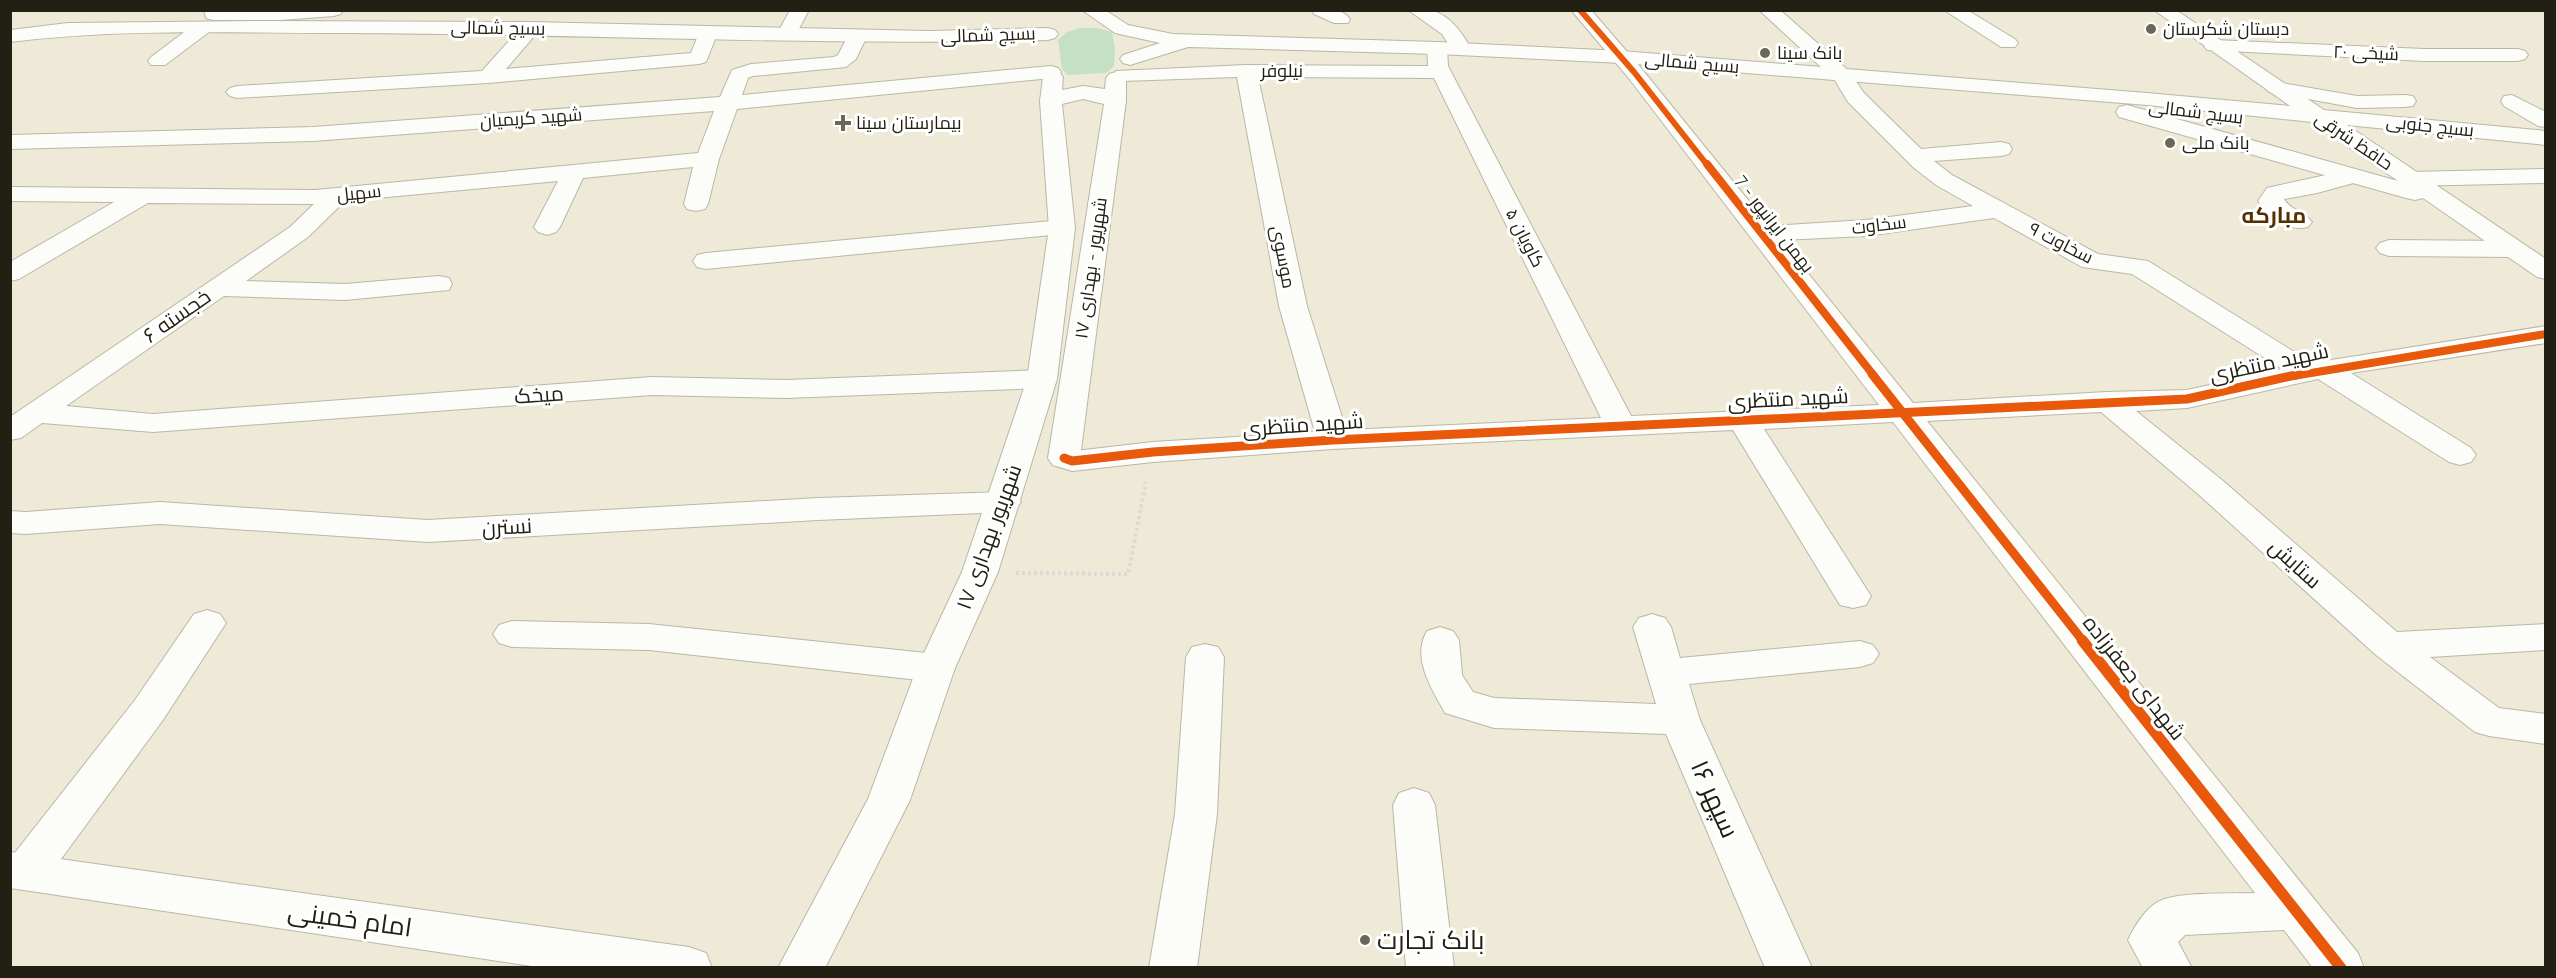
<svg xmlns="http://www.w3.org/2000/svg" width="2556" height="978" viewBox="0 0 2556 978" font-family="Quicksand,Cairo,sans-serif">
  <style>
    .green { fill: #c5e1c5 }
    .lines { fill: none; stroke-linecap: round; stroke-linejoin: round }
    .minor-casing { stroke: #bab7a8; stroke-width: 2 }
    .major-casing { stroke: #bab7a8; stroke-width: 2 }
    .path { stroke: #dbdad4; stroke-width: 4; stroke-dasharray: 3 3; stroke-linecap: butt }
    .minor { fill: #fcfcf9; fill-rule: evenodd }
    .major { fill: #fcfcf9; fill-rule: evenodd }
    .cycleway-far3-casing { stroke: #fff; stroke-width: 8 }
    .cycleway-far2-casing { stroke: #fff; stroke-width: 10 }
    .cycleway-far1-casing { stroke: #fff; stroke-width: 13 }
    .cycleway-casing { stroke: #fff; stroke-width: 15 }
    .cycleway-far3 { stroke: #e8590c; stroke-width: 6 }
    .cycleway-far2 { stroke: #e8590c; stroke-width: 8 }
    .cycleway-far1 { stroke: #e8590c; stroke-width: 9 }
    .cycleway { stroke: #e8590c; stroke-width: 11 }
    .poi-dot { fill: #696758; stroke: #fff; stroke-width: 2 }
    .labels { text-anchor: middle; stroke-width: 6; stroke-linejoin: round; paint-order: stroke }
    .far-street-label { font-size: 18px; fill: #222013; stroke: #fff }
    .far-poi-label { font-size: 18px; fill: #222013; stroke: #fff; text-anchor: start }
    .street-label { font-size: 21px; fill: #222013; stroke: #fff }
    .far-district-label { font-size: 22px; font-weight: bold; fill: #562f00; stroke: #fff }
    .near-street-label { font-size: 26px; fill: #222013; stroke: #fff }
    .near-poi-label { font-size: 26px; fill: #222013; stroke: #fff; text-anchor: start }
  </style>
  <rect width="100%" height="100%" fill="#eeead7"/>
  <path class="green" d="M1079,28h18l15,4 3,16 -1,18 -8,7 -39,2 -5,-6 -4,-29 9,-8z"/>
  <g class="lines">
    <defs>
      <g id="minor">
        <path d="M204,10h139l-2,4 -7,2 -53,4h-68l-7,-2z"/>
        <path d="M790,10h19l-15,28h-14l-3,-4z"/>
        <path d="M1312,10c13,0 30,-3 38,9l-2,4h-14l-20,-9z"/>
        <path d="M1408,10c8,0 18,-1 25,1 18,5 30,23 38,38l-3,4h-14l-12,-19z"/>
        <path d="M1571,10h20l50,58 128,158 97,-6 107,-14 -37,-21 -22,-17 -66,-66 -14,-23 -75,-69h21l69,61 15,22 57,56 80,-7 8,2 3,5 -3,5 -8,2 -67,5 18,14 146,79 50,7 164,102 234,-37v17l-195,30 120,75 5,7 -5,7 -11,3 -11,-3 -131,-83 -131,29 -51,3 86,69 175,152 149,-8v26l-116,7 69,51 47,6v30l-57,-8 -14,-4 -99,-77 -178,-161 -97,-82 -174,9 431,532 6,15h-51l-29,-38 -99,5 -7,7 14,26h-49l-15,-28c6,-13 16,-29 28,-37 16,-12 77,-9 99,-10l-362,-471 -129,7 107,167 -5,9 -13,3 -13,-3 -107,-175 -400,19 -180,13 -81,9 -19,-6 -5,-7 5,-7 11,-3 11,3 78,-9 162,-10 -36,-126 -42,-229 -114,4 -7,-2 -3,-4 3,-4 130,-6 182,1 -1,-18 3,-4h14l3,4 1,18 183,350 248,-11 -252,-329zM1258,77l176,1 167,340 -255,12 -39,-124zM1994,218l88,49 50,7 150,95 -95,21 -81,2 -193,11 -132,-163 85,-4z"/>
        <path d="M1944,10h23l48,29 3,4 -3,4h-14z"/>
        <path d="M202,22l7,2 3,4 -3,4 -44,33h-14l-3,-4 3,-4 44,-33z"/>
        <path d="M531,22l7,2 3,4 -35,41 185,-16 10,-25h14l3,4 -12,30 -7,2 -211,19 -251,15 -7,-2 -4,-4 4,-4 7,-2 245,-15 42,-47z"/>
        <path d="M857,30l7,2 3,4 -11,23 -10,8 -93,9 -5,2 -6,17 309,-29 7,2 3,4 -3,4 -7,2 -314,31 -18,50 -11,45 -3,5 -9,2 -9,-2 -3,-5 9,-37 -110,11 -23,49 -4,5 -9,3 -9,-3 -4,-5 24,-46 -213,20 -37,36 -62,44 99,3 94,-8 10,2 3,6 -3,6 -104,10 -121,-4 -158,110 87,8 499,-37 134,3 256,-10 11,3 4,6 -4,6 -11,3 -256,10 -134,-3 -499,37 -111,-9 -21,15 -11,2v-23l280,-190 24,-23 -166,-1 -129,76 -9,2v-19l104,-60 -104,-1v-14l305,3 383,-37 16,-42 -401,30 -303,8v-14l303,-8 407,-30 12,-27 19,-6 83,-7 4,-2 12,-23z"/>
        <path d="M2214,40l210,9h94l7,2 3,4 -3,4 -7,2h-94l-217,-11 -3,-4 3,-4z"/>
        <path d="M2276,82l81,14 48,-1 8,1 3,5 -3,5 -8,1 -48,1 -88,-16 -4,-4 4,-4z"/>
        <path d="M2512,95l34,17v15l-8,-1 -34,-20 -3,-5 3,-5z"/>
        <path d="M2353,169l8,2 4,5 -4,5 -44,12 -33,6c5,10 20,13 28,23l-4,5c-20,5 -39,-10 -50,-26l9,-13z"/>
        <path d="M2546,169v14l-136,3 -8,-2 -4,-5 4,-5 8,-2z"/>
        <path d="M1062,220l9,3 4,5 -4,5 -365,36 -9,-2 -4,-6 4,-6 9,-2z"/>
        <path d="M2389,240l124,1 9,3 4,5 -4,5 -9,3 -124,-1 -9,-3 -4,-5 4,-5z"/>
        <path d="M1004,492l12,3 5,7 -5,7 -12,3 -186,8 -390,22 -268,-18 -134,10 -16,-1v-22l16,1 134,-10 268,18 390,-22z"/>
        <path d="M207,610l13,4 6,9 -63,97 -121,165 -16,5 -16,-5v-26l125,-159 59,-86z"/>
        <path d="M1652,614l13,4 6,9 9,31 180,-17 13,4 6,9 -6,9 -13,4 -171,17 11,36 112,248h-47l-99,-234 -172,-6 -49,-15c-13,-24 -34,-55 -18,-82l13,-4 13,4 6,9 3,35 11,17 21,6 162,6 -23,-77 6,-9z"/>
        <path d="M512,621l137,3 287,30 14,4 5,10 -5,10 -14,4 -287,-32 -137,-3 -13,-4 -6,-9 6,-9z"/>
        <path d="M1205,644l13,3 6,10 -7,157 -20,154h-48l26,-154 11,-157 6,-10z"/>
        <path d="M1414,788l15,5 6,12 19,163h-48l-13,-163 6,-12z"/>
      </g>
      <g id="major">
        <path d="M1082,10h23l23,15 45,9 264,8 185,9 525,42 143,13 -136,-96h22l148,100 222,21v14l-199,-20 199,134v20l-9,-2 -114,-79 -8,2 -9,-2 -287,-81 -3,-5 3,-5 8,-2 271,76 -86,-59 -165,-17 -525,-42 -185,-9 -249,-7 -58,18 -7,-2 -3,-4 3,-4 37,-12 -45,-10z"/>
        <path d="M265,21l266,1 398,9 119,-3 7,2 3,4 -3,4 -7,2c-235,6 -469,-6 -704,-7 -111,0 -223,-5 -334,9v-12l58,-7z"/>
        <path d="M1053,71l7,2 3,4 -1,13 21,-4 22,3 1,-11 3,-4 7,-2 7,2 3,4v23l-46,357 -5,7 -11,3 -11,-3 -5,-7 56,-354 -21,-5 -21,5 13,124 -18,151 -59,193 -43,96 -45,132 -85,168h-47l90,-169 49,-131 45,-96 65,-193 22,-151 -9,-127 3,-24 3,-4z"/>
        <path d="M10,852l679,95 17,6 6,15h-167l-535,-80z"/>
      </g>
    </defs>
    <use href="#minor" class="minor-casing"/>
    <use href="#major" class="major-casing"/>
    <path class="path" d="M1016,573l112,1 18,-92"/>
    <use href="#minor" class="minor"/>
    <use href="#major" class="major"/>
    <defs>
      <path id="cycleway-far3" d="M1580,10l54,62 74,94"/>
      <g id="cycleway-far2">
        <path d="M1707,164l167,212"/>
        <path d="M2293,376l253,-42"/>
      </g>
      <g id="cycleway-far1">
        <path d="M1872,374l211,267"/>
        <path d="M1064,458l8,3 81,-9 180,-12 854,-41 113,-25"/>
      </g>
      <path id="cycleway" d="M2082,640l259,328"/>
    </defs>
    <use href="#cycleway-far3" class="cycleway-far3-casing"/>
    <use href="#cycleway-far2" class="cycleway-far2-casing"/>
    <use href="#cycleway-far1" class="cycleway-far1-casing"/>
    <use href="#cycleway" class="cycleway-casing"/>
    <use href="#cycleway-far3" class="cycleway-far3"/>
    <use href="#cycleway-far2" class="cycleway-far2"/>
    <use href="#cycleway-far1" class="cycleway-far1"/>
    <use href="#cycleway" class="cycleway"/>
  </g>
  <g class="poi-dot">
    <circle cx="2151" cy="29" r="6"/>
    <circle cx="1765" cy="53" r="6"/>
    <path d="M840 114h6v6h6v6h-6v6h-6v-6h-6v-6h6z"/>
    <circle cx="2170" cy="143" r="6"/>
    <circle cx="1365" cy="940" r="6"/>
  </g>
  <g class="labels">
    <g class="far-street-label">
      <text transform="translate(498 28) rotate(1)" y="6">بسیج شمالی</text>
      <text transform="translate(988 35) rotate(-2)" y="6">بسیج شمالی</text>
      <text transform="translate(2366 53) rotate(2)" y="6">شیخی ۲۰</text>
      <text transform="translate(1692 63) rotate(5)" y="6">بسیج شمالی</text>
      <text x="1282" y="77">نیلوفر</text>
      <text transform="translate(2196 112) rotate(7)" y="6">بسیج شمالی</text>
      <text transform="translate(531 118) rotate(-4)" y="6">شهید کریمیان</text>
      <text transform="translate(2430 126) rotate(6)" y="6">بسیج جنوبی</text>
      <text transform="translate(2354 141) rotate(34)" y="6">حافظ شرقی</text>
      <text transform="translate(359 193) rotate(-6)" y="6">سهیل</text>
      <text transform="translate(1774 224) rotate(52)" y="6">بهمن ایرانپور - 7</text>
      <text transform="translate(1879 225) rotate(-7)" y="6">سخاوت</text>
      <text transform="translate(1525 238) rotate(63)" y="6">کاویان ۵</text>
      <text transform="translate(2061 243) rotate(27)" y="6">سخاوت ۹</text>
      <text transform="translate(1283 257) rotate(79)" y="6">موسوی</text>
      <text transform="translate(1091 268) rotate(-82)" y="6">۱۷ شهریور - بهداری</text>
    </g>
    <g class="far-poi-label">
      <text x="2163" y="35">دبستان شکرستان</text>
      <text x="1777" y="59">بانک سینا</text>
      <text x="856" y="129">بیمارستان سینا</text>
      <text x="2182" y="149">بانک ملی</text>
    </g>
    <g class="street-label">
      <text transform="translate(177 316) rotate(-35)" y="7">خجسته ۶</text>
      <text transform="translate(2269 363) rotate(-12)" y="7">شهید منتظری</text>
      <text transform="translate(539 395) rotate(-4)" y="7">میخک</text>
      <text transform="translate(1788 399) rotate(-3)" y="7">شهید منتظری</text>
      <text transform="translate(1303 425) rotate(-4)" y="7">شهید منتظری</text>
      <text transform="translate(507 527) rotate(-3)" y="7">نسترن</text>
      <text transform="translate(989 537) rotate(-70)" y="7">۱۷ شهریور بهداری</text>
      <text transform="translate(2295 564) rotate(42)" y="7">ستایش</text>
      <text transform="translate(2134 678) rotate(52)" y="7">شهدای جعفرزاده</text>
    </g>
    <g class="far-district-label">
      <text x="2274" y="223">مبارکه</text>
    </g>
    <g class="near-street-label">
      <text transform="translate(1715 799) rotate(66)" y="9">سپهر ۱۶</text>
      <text transform="translate(350 919) rotate(8)" y="9">امام خمینی</text>
    </g>
    <g class="near-poi-label">
      <text x="1377" y="949">بانک تجارت</text>
    </g>
  </g>
  <rect width="2556" height="978" fill="none" stroke="#222013" stroke-width="24"/>
</svg>
